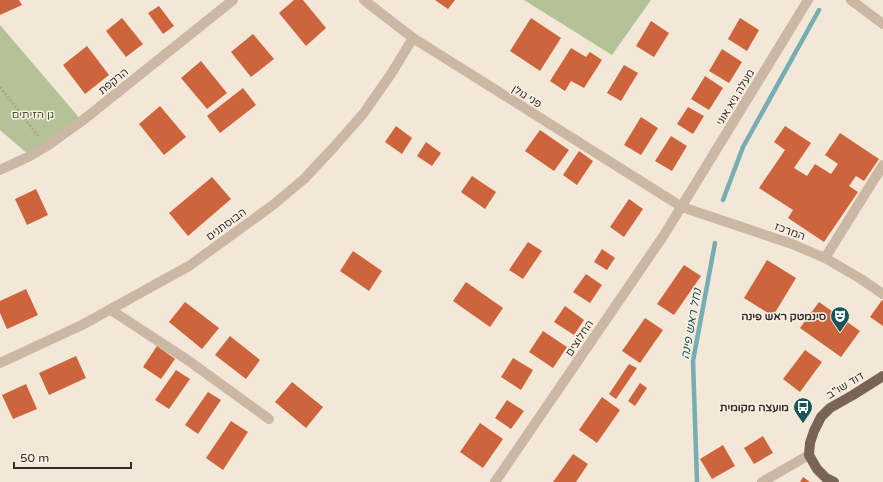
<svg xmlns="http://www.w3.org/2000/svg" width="883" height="482" viewBox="0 0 883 482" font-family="'Varela Round','Noto Sans Hebrew',sans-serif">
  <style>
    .green { fill: #b3c397 }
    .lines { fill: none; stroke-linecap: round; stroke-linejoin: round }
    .stream { stroke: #75adb2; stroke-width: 4.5 }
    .building { fill: #ce643b }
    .path { stroke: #b7a18e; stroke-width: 2.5; stroke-dasharray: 2 2; stroke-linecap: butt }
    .minor { stroke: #cbb7a4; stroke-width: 10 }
    .major { stroke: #796356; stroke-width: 10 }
    .labels { text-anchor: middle; stroke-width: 3; stroke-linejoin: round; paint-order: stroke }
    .street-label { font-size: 11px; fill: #362c26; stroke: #faf1e5 }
    .park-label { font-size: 11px; fill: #445628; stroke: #faf1e5 }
    .poi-label { font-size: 11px; font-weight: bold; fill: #362c26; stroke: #faf1e5; text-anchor: end }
    .water-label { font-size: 12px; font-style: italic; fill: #19545a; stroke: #faf1e5 }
  </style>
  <rect width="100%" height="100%" fill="#f3e7d8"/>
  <g class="green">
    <path d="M524,0h127l-39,55z"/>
    <path d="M0,25l82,96 -52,35 -30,-26z"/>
  </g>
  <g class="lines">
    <g class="stream">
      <path d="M723,200l20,-53 76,-137"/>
      <path d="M697,482l-4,-121 22,-118"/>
    </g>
  </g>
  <g class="building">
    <path d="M0,0h19l3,5 -22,10z"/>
    <path d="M294,0h9l23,28 -20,18 -27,-33z"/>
    <path d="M435,0h20l-7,9z"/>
    <path d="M159,6l15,20 -11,8 -15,-21z"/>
    <path d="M122,18l21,26 -17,13 -20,-26z"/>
    <path d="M531,18l30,20 -21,33 -30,-20z"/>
    <path d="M740,18l19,12 -12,21 -19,-12z"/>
    <path d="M651,21l18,12 -15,24 -18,-11z"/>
    <path d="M253,34l21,25 -23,18 -20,-25z"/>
    <path d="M87,46l22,29 -24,19 -22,-29z"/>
    <path d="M571,48l15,9 4,-5 12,8 -18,28 -13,-7 -6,10 -15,-10z"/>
    <path d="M722,49l20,13 -13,21 -20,-12z"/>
    <path d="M201,61l26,32 -20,16 -26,-31z"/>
    <path d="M624,65l14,8 -17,28 -14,-8z"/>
    <path d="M705,76l18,12 -14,22 -18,-11z"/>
    <path d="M243,88l13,17 -36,28 -13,-17z"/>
    <path d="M160,106l26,31 -22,18 -25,-31z"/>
    <path d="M688,107l16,9 -11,18 -16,-10z"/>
    <path d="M641,117l17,11 -17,27 -17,-10z"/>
    <path d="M396,126l16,12 -10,16 -17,-12z"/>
    <path d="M785,126l26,17 -17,25 13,8 8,-12 16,10 7,-10 -13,-9 15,-22 39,26 -15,22 -8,-5 -7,10 9,6 -34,50 -36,-24 5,-8 -34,-22 26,-38 -11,-8z"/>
    <path d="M540,130l29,20 -15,21 -29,-20z"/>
    <path d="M671,136l16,10 -15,25 -17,-10z"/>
    <path d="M426,142l15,11 -9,13 -15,-10z"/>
    <path d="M579,151l14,10 -16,24 -14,-10z"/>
    <path d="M472,176l24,16 -11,17 -24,-17z"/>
    <path d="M212,177l19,22 -43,37 -19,-23z"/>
    <path d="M36,189l12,26 -21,10 -12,-26z"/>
    <path d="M629,199l14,10 -19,28 -14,-10z"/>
    <path d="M528,242l14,9 -19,28 -14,-9z"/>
    <path d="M602,249l13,9 -8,12 -13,-8z"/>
    <path d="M353,251l29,20 -13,20 -29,-20z"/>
    <path d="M767,260l29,18 -23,38 -29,-18z"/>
    <path d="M684,265l17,11 -27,39 -17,-11z"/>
    <path d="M586,274l16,11 -12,18 -17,-11z"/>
    <path d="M466,282l37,26 -13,19 -37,-26z"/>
    <path d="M26,289l12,26 -31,14 -7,-16v-12z"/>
    <path d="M882,300l1,1v25l-13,-9z"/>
    <path d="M185,302l34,26 -17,21 -33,-27z"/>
    <path d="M819,302l41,29 -19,26 -41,-29z"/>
    <path d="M565,306l19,14 -10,15 -20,-13z"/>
    <path d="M645,318l18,12 -23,33 -18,-12z"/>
    <path d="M543,331l24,16 -14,21 -24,-16z"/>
    <path d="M230,336l30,24 -14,19 -31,-24z"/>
    <path d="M157,346l18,13 -14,20 -18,-12z"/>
    <path d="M805,350l17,12 -22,30 -17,-13z"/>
    <path d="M76,356l10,22 -37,17 -10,-22z"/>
    <path d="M513,358l20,12 -12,20 -20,-13z"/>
    <path d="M629,364l8,4 -21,31 -7,-5z"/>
    <path d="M176,370l14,9 -21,30 -14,-9z"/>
    <path d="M292,382l31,25 -17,21 -31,-26z"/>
    <path d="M640,383l7,5 -12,18 -7,-5z"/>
    <path d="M26,384l11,25 -24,10 -11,-24z"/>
    <path d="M208,392l13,8 -23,34 -13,-9z"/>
    <path d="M602,397l18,13 -23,33 -18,-13z"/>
    <path d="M507,400l17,11 -13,18 -16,-11z"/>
    <path d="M231,421l17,11 -25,38 -17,-12z"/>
    <path d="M480,423l23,16 -20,29 -23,-16z"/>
    <path d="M763,436l10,17 -19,11 -10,-16z"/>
    <path d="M723,445l12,21 -23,13 -12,-20z"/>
    <path d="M573,454l15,10 -12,18h-23z"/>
    <path d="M803,477l7,5h-10z"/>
  </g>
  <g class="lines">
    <path class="path" d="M0,87l39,50"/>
    <g class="minor">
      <path d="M364,0l49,38 269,169 110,37 33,14 36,21 22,15"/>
      <path d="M851,0l32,24"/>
      <path d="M0,170l30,-14 17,-10 35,-25 151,-121"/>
      <path d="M825,258l58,-93"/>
      <path d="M111,310l78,51 80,58"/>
      <path d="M0,363l82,-38 107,-59 84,-61 31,-26 29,-31 30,-34 28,-40 22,-36"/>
      <path d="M495,482l169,-247 144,-235"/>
      <path d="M762,482l47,-27"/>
    </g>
    <path class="major" d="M834,482l-8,-4 -9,-9 -8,-14 1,-12 4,-12 7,-14 9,-9 23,-13 30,-19"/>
  </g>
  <defs>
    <symbol id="theatre-pin" viewBox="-11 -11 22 30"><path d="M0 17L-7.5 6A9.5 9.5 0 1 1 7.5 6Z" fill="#19545a" stroke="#faf1e5"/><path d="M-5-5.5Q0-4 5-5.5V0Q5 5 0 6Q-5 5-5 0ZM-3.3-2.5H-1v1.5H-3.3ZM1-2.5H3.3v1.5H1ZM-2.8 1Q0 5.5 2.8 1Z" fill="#fff"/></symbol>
    <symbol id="bus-pin" viewBox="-11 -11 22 30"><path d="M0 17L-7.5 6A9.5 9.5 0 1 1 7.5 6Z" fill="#19545a" stroke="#faf1e5"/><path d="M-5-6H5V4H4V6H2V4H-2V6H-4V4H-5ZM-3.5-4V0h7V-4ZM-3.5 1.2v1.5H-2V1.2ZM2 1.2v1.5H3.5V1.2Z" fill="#fff"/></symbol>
  </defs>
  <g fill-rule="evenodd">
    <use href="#theatre-pin" x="829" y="305" width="22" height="30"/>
    <use href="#bus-pin" x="792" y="396" width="22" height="30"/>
  </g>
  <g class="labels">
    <g class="street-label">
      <text transform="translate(113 81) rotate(-39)" y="4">הרקפת</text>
      <text transform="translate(527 96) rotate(32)" y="4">פני גולן</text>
      <text transform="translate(735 97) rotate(-59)" y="4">מעלה גיא אוני</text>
      <text transform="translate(226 224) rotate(-36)" y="4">הבוסתנים</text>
      <text transform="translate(790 231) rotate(20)" y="4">המרכז</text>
      <text transform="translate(579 338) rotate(-56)" y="4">החלוצים</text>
      <text transform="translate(845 385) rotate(-31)" y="4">דוד שו"ב</text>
    </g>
    <g class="park-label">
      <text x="33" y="118">גן הזיתים</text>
    </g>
    <g class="poi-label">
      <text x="826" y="320">סינמטק ראש פינה</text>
      <text x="789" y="411">מועצה מקומית</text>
    </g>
    <g class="water-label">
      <text transform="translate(691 324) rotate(-80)" y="4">נחל ראש פינה</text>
    </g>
  </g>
  <path d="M14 462v6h117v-6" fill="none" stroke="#362c26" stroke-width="2"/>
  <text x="20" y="462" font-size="12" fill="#362c26" stroke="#faf1e5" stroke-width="3" paint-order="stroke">50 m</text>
</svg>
